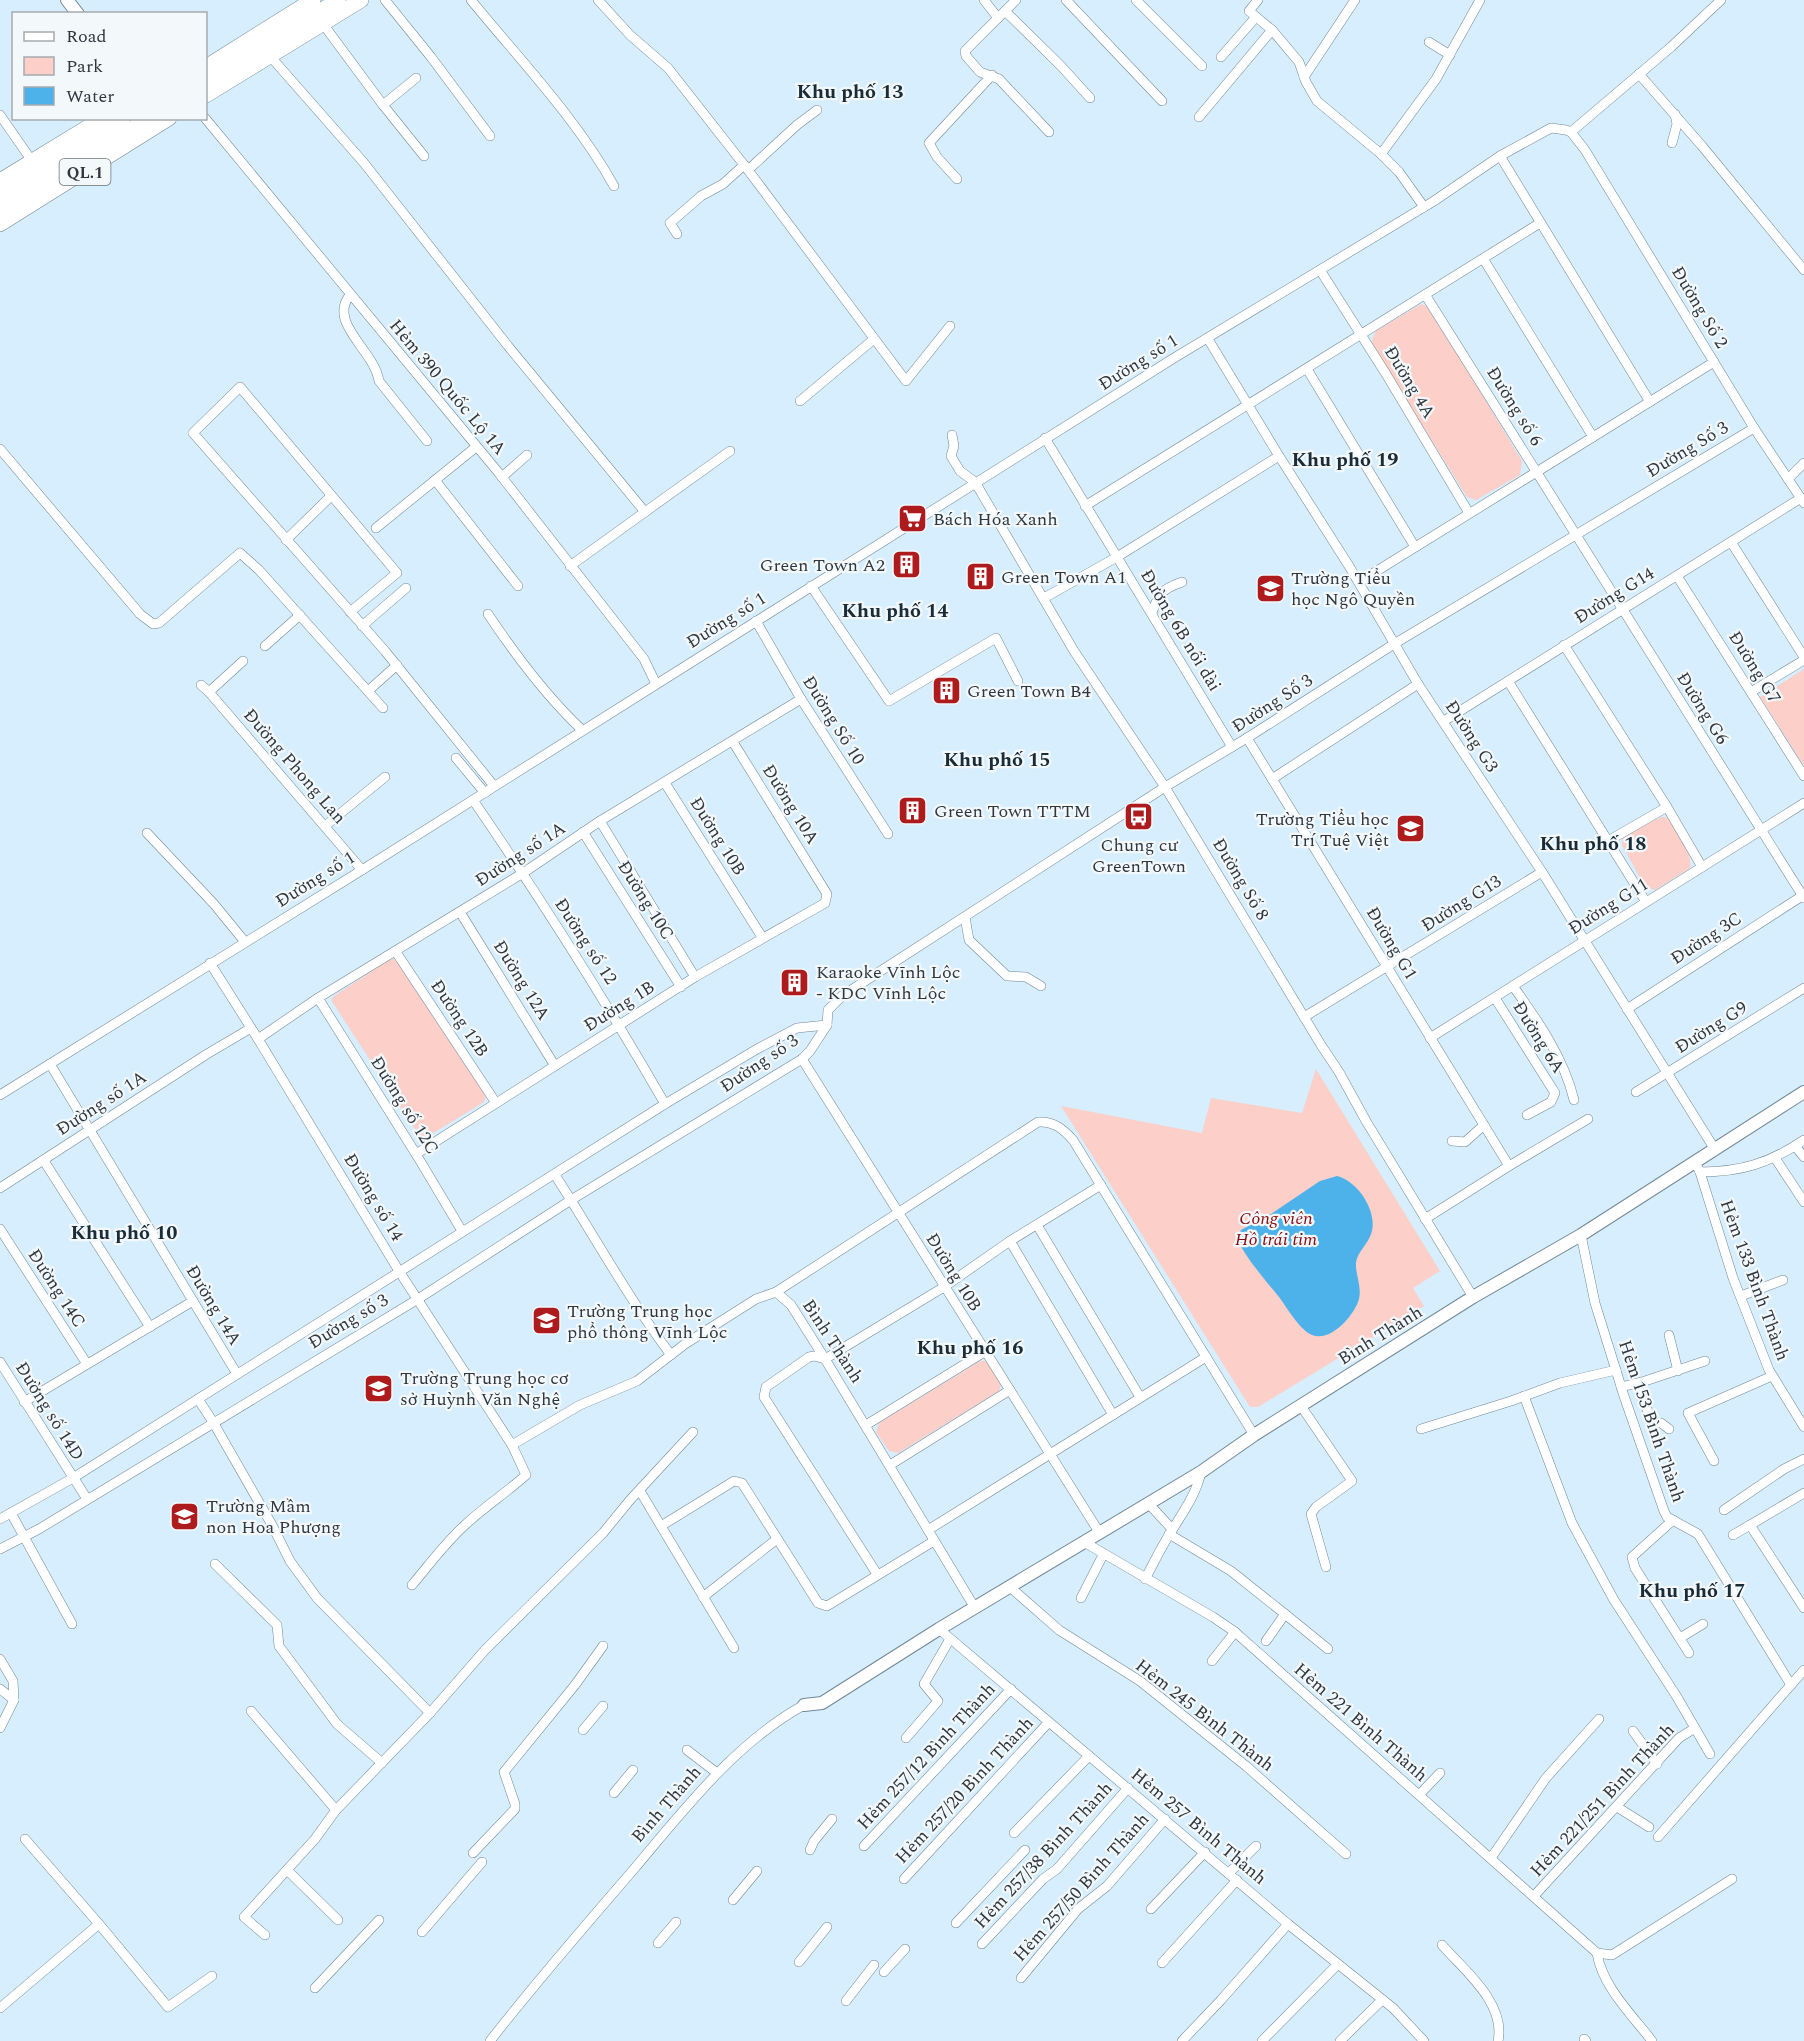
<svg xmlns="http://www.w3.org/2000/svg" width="1804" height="2041" viewBox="0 0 1804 2041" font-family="Spectral,serif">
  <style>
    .green { fill: #fccfc9 }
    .water { fill: #4db1ea }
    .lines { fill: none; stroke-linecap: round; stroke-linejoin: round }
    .minor-casing { stroke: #718795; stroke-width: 10 }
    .tertiary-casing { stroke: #718795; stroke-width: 14 }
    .trunk-casing { stroke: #718795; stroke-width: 16 }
    .minor { stroke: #fff; stroke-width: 9 }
    .tertiary { stroke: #fff; stroke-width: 12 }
    .trunk { stroke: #fff; stroke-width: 15 }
    .labels { text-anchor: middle; stroke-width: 4.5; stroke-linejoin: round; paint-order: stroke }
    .shield { fill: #f3f8fb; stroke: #6a7277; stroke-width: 1.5 }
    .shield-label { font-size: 16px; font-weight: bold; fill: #2f383e }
    .street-label { font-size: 18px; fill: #2f383e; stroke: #f3f8fb }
    .poi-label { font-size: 18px; fill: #2f383e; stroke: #f3f8fb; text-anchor: start }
    .park-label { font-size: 18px; font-style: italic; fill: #870b10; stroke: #f3f8fb }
    .neighbourhood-label { font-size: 20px; font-weight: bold; fill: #192c38; stroke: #f3f8fb }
  </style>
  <rect width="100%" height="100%" fill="#d6eefe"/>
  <g class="green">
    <path d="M1421,304l8,3 93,154 -2,14 -44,25 -9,-3 -94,-151 -1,-6 4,-9z"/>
    <path d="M1804,669v97l-44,-69z"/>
    <path d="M1661,817h5c11,12 27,35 24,51l-35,22 -10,-3 -23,-42v-7l4,-4z"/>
    <path d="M392,958l7,5 87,133 -2,6 -62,38 -91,-140 3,-4z"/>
    <path d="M1316,1069l124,202 -27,17 11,18 -166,101h-8l-189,-301 141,27 9,-35 91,15z"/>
    <path d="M980,1361h6l15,23 -2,7 -101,62 -9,-2 -13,-19 3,-9z"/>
  </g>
  <path class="water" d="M1337,1176c21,5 42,37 34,58 -3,10 -13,17 -15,28 -1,12 6,24 3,37 -4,15 -28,44 -47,36 -13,-6 -24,-26 -33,-38 -12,-15 -37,-43 -42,-60l4,-7 30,-16 49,-33z"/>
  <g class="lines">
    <defs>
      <g id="minor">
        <path d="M385,0l46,57 59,79"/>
        <path d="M471,0c49,60 105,118 143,186"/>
        <path d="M598,0l32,35 38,33 80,102 158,211 44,-55"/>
        <path d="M984,0l14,18"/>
        <path d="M1016,0l-51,51 1,5 14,16 19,7 50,53"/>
        <path d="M1066,0l96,101"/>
        <path d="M1136,0l66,66"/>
        <path d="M1258,0l-9,11 23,19 27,32 7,20 11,19 64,53 18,18 25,35"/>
        <path d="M1005,11l56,55 29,32"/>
        <path d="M323,24l60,81 41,51"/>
        <path d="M1429,42l21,13"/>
        <path d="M270,56l94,107 144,183 137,166 -75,54"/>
        <path d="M1221,57l35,-40"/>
        <path d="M1639,74l63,72 102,124"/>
        <path d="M1304,77l51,-77"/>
        <path d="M383,105l33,-27"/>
        <path d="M0,115l32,46"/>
        <path d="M1199,117l73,-87"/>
        <path d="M205,118l293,354 146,187 12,25"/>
        <path d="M1571,132l100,-85 50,-47"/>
        <path d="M1672,143l5,-19 -2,-10"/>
        <path d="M1381,154l55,-75 44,-79"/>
        <path d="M1500,156l150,246"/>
        <path d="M748,170l49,-45 20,-15"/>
        <path d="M957,179l-20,-22 -8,-14 63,-68"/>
        <path d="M677,234l-7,-11 31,-27 22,-12 21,-19"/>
        <path d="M1484,260l109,177"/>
        <path d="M1320,270l66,104 83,139"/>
        <path d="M350,295c-23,28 25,56 29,86l48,60"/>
        <path d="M1426,296l378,602"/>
        <path d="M1208,339l71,117 70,110 69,118 124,188 172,276"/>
        <path d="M1307,369l108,178"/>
        <path d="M800,401l74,-62"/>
        <path d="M952,435l2,11 -3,10 9,15 15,11 99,169 91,136 156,258 18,27 27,49 107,176"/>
        <path d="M1045,438l187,309"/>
        <path d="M0,449l140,165 13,10 6,-1 81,-70 19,17 124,138"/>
        <path d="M502,477l25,-22"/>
        <path d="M1788,479l16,-16"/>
        <path d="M435,480l83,106"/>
        <path d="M1085,506l455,-283"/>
        <path d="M645,512l85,-61"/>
        <path d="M376,528l100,-81"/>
        <path d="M286,540l45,-44"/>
        <path d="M1731,542l73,115"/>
        <path d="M1677,576l127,200"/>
        <path d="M1359,582l355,-220"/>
        <path d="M811,586l78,115 107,-63 22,43"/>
        <path d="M1044,598l73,-41 162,-101"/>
        <path d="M350,612l47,-39 -157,-186 -47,46 192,218 109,135"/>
        <path d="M1152,613c6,-19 10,-24 30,-31"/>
        <path d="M488,614c28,42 58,82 94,116"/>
        <path d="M756,621l45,78 87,135"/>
        <path d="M362,626l44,-38"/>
        <path d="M1564,645l103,162 35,60"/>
        <path d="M265,646l35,-31"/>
        <path d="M1508,681l138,221"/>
        <path d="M201,685l8,7 153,178"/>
        <path d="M368,691l29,-26"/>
        <path d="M209,692l34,-31"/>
        <path d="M1751,692l53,-32"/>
        <path d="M1444,721l357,-223"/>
        <path d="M1247,738l262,428"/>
        <path d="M456,758l29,35"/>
        <path d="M1272,779l146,-95"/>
        <path d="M665,783l97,154"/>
        <path d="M473,800c68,99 132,200 192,304"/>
        <path d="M600,821l95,156"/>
        <path d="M325,826l60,-49"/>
        <path d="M583,832l98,155"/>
        <path d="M147,833l67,71 31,38"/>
        <path d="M1608,841l59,-34"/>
        <path d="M460,912l95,154"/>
        <path d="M965,917l4,23 38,36 19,1 15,9"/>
        <path d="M396,952l100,151"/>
        <path d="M210,963l48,76 141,232 113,174 14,30c-20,18 -42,32 -61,50 -20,18 -36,40 -53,60"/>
        <path d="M1513,986c25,35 51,72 61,114"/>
        <path d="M318,998l98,156 46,77"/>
        <path d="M1495,998l60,95 -4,9 -24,13"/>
        <path d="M1627,1009l175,-113"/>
        <path d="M1304,1017l238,-145"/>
        <path d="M1430,1038l374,-235"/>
        <path d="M258,1039l60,-41 205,-125 77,-52 201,-122"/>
        <path d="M802,1059l297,473"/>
        <path d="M50,1064l187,310"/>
        <path d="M1636,1092l168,-104"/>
        <path d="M0,1095l362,-225 812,-512 260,-157 66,-45 51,-28 15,2 5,2 14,18 169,278 50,75"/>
        <path d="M1452,1141l13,1 19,-17"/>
        <path d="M1795,1146l9,11"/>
        <path d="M416,1154l279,-177 130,-74 2,-9 -94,-152"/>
        <path d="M1775,1158l29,44"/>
        <path d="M44,1161l106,166"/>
        <path d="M1698,1168l2,4c41,0 70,-9 104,-32"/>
        <path d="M1700,1172l33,106 36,92 35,57"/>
        <path d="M555,1175c39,60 73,123 116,180"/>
        <path d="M0,1188l207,-134 44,-26"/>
        <path d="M1425,1219l84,-53 79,-47"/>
        <path d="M1037,1225l103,172"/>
        <path d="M0,1229l87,135"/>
        <path d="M1581,1235l14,68 29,93 40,115 3,6 31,17 93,151"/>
        <path d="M1010,1241l103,174"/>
        <path d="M776,1292l262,-170c16,-1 25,7 35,18l181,295"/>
        <path d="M1741,1296l42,-16"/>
        <path d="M1669,1335l9,36"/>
        <path d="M0,1362l87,137"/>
        <path d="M1636,1384l17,39h8l8,6"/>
        <path d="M1621,1387l24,-6 60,-20"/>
        <path d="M1524,1396l48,127 42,77 63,97 33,57"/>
        <path d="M198,1399l15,23 59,103 18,36 27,37 113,115"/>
        <path d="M24,1402l169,-101"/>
        <path d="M1301,1406l51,75 -36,26 -5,7 15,53"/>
        <path d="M866,1425l120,-74"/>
        <path d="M1421,1429l90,-28 49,-18 56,-13"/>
        <path d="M512,1445l68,-40 57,-24 48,-37 71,-45 20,-7 15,13 34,54 150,249"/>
        <path d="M1714,1461l-26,-48 84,-37"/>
        <path d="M890,1465l120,-75"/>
        <path d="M640,1491l94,157"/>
        <path d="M1804,1493l-54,32 54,83"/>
        <path d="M1148,1503l24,26"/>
        <path d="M1724,1510l60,-41 20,-10"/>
        <path d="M11,1513l61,111"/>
        <path d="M0,1519l73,-41 592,-374 92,-55 40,-21 30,-3"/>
        <path d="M1673,1520l-41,37 3,11 54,85"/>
        <path d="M661,1526l73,-45 8,2 76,120 9,3 107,-65"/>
        <path d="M928,1530l278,-173"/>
        <path d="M1169,1534l62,37 54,43 -19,27"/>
        <path d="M1733,1535l17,-10"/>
        <path d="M1084,1542l129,75 22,15 362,321"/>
        <path d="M0,1549l39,-20 379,-230 153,-99 231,-141 8,-8 17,-26 1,-15 14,-14 323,-209 82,-49 147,-94 360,-216"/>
        <path d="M215,1564l62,61 2,21 58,78 45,39"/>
        <path d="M877,1574l-113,-177 2,-10 43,-30 5,-1 11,3 119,-72 66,-46 91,-56"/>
        <path d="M1145,1579c9,-16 16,-32 26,-47 12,-20 25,-37 30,-60"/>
        <path d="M1010,1587l49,43 81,51 106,85 100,88"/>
        <path d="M703,1597l74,-58"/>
        <path d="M1081,1598l22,-43"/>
        <path d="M1285,1614l43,35"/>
        <path d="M939,1629l349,295 105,84 31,33"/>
        <path d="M1680,1638l23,-14"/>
        <path d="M0,1659l13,22 1,19 -14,28"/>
        <path d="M1212,1661l23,-29"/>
        <path d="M0,1689l14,11"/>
        <path d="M251,1711l85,99"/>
        <path d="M583,1730l20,-24"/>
        <path d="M1633,1731l24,33"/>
        <path d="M906,1738l32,-37 -14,-17 26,-45"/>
        <path d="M687,1750l30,23"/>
        <path d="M614,1793l19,-23"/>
        <path d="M1419,1795l21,-22"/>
        <path d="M1617,1807l32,20"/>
        <path d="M1014,1833l75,-77"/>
        <path d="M1658,1837l146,-167"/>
        <path d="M864,1846l147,-157"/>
        <path d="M810,1850l4,-9 18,-22"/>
        <path d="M473,1853l42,-44v-5l-11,-32 71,-87 28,-39"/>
        <path d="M1491,1858l55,-80 53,-59"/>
        <path d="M287,1870l51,50"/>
        <path d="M1229,1873l27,-27"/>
        <path d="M904,1879l144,-156"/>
        <path d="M1534,1896l145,-158 16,-10"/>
        <path d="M733,1900l24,-29"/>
        <path d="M1151,1909l54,-57"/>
        <path d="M956,1923l69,-73"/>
        <path d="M99,1924l69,83 44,-31"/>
        <path d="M422,1932l60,-70"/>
        <path d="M265,1935l-21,-18 71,-78 21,-29 94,-97 55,-63 118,-117 27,-33 63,-68"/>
        <path d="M658,1943l18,-21"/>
        <path d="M982,1944l61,-65 14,-10 71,-81"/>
        <path d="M1442,1945c22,25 64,58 56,96"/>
        <path d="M1597,1953l15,2 120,-76"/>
        <path d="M1597,1953c5,33 35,62 55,88"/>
        <path d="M799,1962l28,-35"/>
        <path d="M1162,1963l75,-83"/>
        <path d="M884,1972l21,-23"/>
        <path d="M1021,1978l57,-69 29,-23 58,-67"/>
        <path d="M315,1988l64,-68"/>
        <path d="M846,2001l28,-36"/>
        <path d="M0,2008l99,-84 -74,-85"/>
        <path d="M1584,2039l2,2"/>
        <path d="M490,2041c46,-59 95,-115 144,-172 49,-58 102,-127 170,-164"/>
        <path d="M1182,2041l39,-41 67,-76"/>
        <path d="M1262,2041l76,-77"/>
        <path d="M1340,2041l42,-41"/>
      </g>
      <g id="tertiary">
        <path d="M67,0l11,14"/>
        <path d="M804,1705l18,-2 117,-74 262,-157 53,-37 219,-138 108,-62 223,-143"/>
      </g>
      <g id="trunk">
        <path d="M206,67l107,-67"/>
        <path d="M206,83l132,-83"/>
        <path d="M206,95l155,-95"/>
        <path d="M0,181l103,-63"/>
        <path d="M0,196l123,-78"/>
        <path d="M0,212l149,-94"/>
        <path d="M0,224l169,-106"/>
      </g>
    </defs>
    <use href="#minor" class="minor-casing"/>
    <use href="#tertiary" class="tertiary-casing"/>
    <use href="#trunk" class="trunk-casing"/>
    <use href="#minor" class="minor"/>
    <use href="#tertiary" class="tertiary"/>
    <use href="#trunk" class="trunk"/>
  </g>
  <defs>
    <symbol id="supermarket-square" viewBox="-11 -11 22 22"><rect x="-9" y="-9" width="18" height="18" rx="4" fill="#ad1b1d" stroke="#f3f8fb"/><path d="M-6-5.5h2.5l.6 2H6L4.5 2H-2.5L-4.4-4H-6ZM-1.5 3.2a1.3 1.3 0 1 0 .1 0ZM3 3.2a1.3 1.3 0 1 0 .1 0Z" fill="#fff"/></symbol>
    <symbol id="building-square" viewBox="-11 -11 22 22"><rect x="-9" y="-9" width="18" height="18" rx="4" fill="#ad1b1d" stroke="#f3f8fb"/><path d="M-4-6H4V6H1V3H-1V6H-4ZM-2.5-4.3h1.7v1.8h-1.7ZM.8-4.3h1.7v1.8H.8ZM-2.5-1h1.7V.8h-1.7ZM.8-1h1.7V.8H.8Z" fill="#fff"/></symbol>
    <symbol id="school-square" viewBox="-11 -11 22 22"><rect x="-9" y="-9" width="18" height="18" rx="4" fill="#ad1b1d" stroke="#f3f8fb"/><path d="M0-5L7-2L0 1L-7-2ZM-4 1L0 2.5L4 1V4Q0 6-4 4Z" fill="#fff"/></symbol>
    <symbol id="bus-square" viewBox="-11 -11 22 22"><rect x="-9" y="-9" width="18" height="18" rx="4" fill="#ad1b1d" stroke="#f3f8fb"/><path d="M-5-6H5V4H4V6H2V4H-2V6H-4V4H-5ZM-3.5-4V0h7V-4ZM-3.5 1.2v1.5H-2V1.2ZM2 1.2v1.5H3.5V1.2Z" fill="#fff"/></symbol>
  </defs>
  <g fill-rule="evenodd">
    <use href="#supermarket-square" x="896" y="502" width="33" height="33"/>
    <use href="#building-square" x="890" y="548" width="33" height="33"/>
    <use href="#building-square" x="964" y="560" width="33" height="33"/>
    <use href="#school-square" x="1254" y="572" width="33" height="33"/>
    <use href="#building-square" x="930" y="674" width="33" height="33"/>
    <use href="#building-square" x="896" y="794" width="33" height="33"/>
    <use href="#bus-square" x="1122" y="800" width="33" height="33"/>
    <use href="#school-square" x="1394" y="812" width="33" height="33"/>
    <use href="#building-square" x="778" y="966" width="33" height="33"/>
    <use href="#school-square" x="530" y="1304" width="33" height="33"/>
    <use href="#school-square" x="362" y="1372" width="33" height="33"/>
    <use href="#school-square" x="168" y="1500" width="33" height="33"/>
  </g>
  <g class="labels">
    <rect class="shield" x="59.5" y="159" width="51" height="26" rx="4.5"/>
    <g class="shield-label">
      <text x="85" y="178">QL.1</text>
    </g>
    <g class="street-label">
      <text transform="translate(1700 307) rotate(59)" y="6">Đường Số 2</text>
      <text transform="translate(1138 362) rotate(-32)" y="6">Đường số 1</text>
      <text transform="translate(1410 382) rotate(59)" y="6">Đường 4A</text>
      <text transform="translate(448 387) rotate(50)" y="6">Hẻm 390 Quốc Lộ 1A</text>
      <text transform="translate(1515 406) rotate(58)" y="6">Đường số 6</text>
      <text transform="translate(1687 449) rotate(-31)" y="6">Đường Số 3</text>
      <text transform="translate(1614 595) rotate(-32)" y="6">Đường G14</text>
      <text transform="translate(726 620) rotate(-32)" y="6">Đường số 1</text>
      <text transform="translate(1181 630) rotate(59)" y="6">Đường 6B nối dài</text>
      <text transform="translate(1755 667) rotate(58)" y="6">Đường G7</text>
      <text transform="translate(1272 703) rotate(-33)" y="6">Đường Số 3</text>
      <text transform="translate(1703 708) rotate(58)" y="6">Đường G6</text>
      <text transform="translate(834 720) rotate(58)" y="6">Đường Số 10</text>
      <text transform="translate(1472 736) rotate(57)" y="6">Đường G3</text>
      <text transform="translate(295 766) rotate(49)" y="6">Đường Phong Lan</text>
      <text transform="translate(791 804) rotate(58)" y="6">Đường 10A</text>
      <text transform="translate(718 836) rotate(58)" y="6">Đường 10B</text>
      <text transform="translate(520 854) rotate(-33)" y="6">Đường số 1A</text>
      <text transform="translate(315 879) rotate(-32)" y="6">Đường số 1</text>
      <text transform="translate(1241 879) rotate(59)" y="6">Đường Số 8</text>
      <text transform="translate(646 900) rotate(58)" y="6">Đường 10C</text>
      <text transform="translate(1461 903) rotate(-32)" y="6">Đường G13</text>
      <text transform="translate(1608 906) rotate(-32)" y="6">Đường G11</text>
      <text transform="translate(1706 938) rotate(-33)" y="6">Đường 3C</text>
      <text transform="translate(586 941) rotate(57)" y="6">Đường số 12</text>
      <text transform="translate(1392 943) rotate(59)" y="6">Đường G1</text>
      <text transform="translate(522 980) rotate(58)" y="6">Đường 12A</text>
      <text transform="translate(619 1006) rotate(-32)" y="6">Đường 1B</text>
      <text transform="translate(460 1018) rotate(56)" y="6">Đường 12B</text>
      <text transform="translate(1711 1027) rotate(-32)" y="6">Đường G9</text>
      <text transform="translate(1539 1037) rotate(58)" y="6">Đường 6A</text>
      <text transform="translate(759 1063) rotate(-34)" y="6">Đường số 3</text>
      <text transform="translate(101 1103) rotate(-33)" y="6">Đường số 1A</text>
      <text transform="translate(405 1105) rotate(58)" y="6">Đường số 12C</text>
      <text transform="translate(374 1197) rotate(59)" y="6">Đường số 14</text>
      <text transform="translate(954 1272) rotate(58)" y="6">Đường 10B</text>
      <text transform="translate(1755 1280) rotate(70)" y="6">Hẻm 133 Bình Thành</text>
      <text transform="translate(57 1288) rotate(57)" y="6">Đường 14C</text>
      <text transform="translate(214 1305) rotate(59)" y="6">Đường 14A</text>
      <text transform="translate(348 1321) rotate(-31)" y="6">Đường số 3</text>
      <text transform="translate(1380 1335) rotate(-32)" y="6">Bình Thành</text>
      <text transform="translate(833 1341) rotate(57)" y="6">Bình Thành</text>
      <text transform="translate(50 1411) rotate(58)" y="6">Đường số 14D</text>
      <text transform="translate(1652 1421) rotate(71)" y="6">Hẻm 153 Bình Thành</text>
      <text transform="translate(1205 1715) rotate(38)" y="6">Hẻm 245 Bình Thành</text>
      <text transform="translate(1361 1722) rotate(41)" y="6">Hẻm 221 Bình Thành</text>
      <text transform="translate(926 1756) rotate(-47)" y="6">Hẻm 257/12 Bình Thành</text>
      <text transform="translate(964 1790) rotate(-47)" y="6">Hẻm 257/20 Bình Thành</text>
      <text transform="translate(1602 1800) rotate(-47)" y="6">Hẻm 221/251 Bình Thành</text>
      <text transform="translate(666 1804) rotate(-49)" y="6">Bình Thành</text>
      <text transform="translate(1199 1826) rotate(40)" y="6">Hẻm 257 Bình Thành</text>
      <text transform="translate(1043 1855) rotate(-47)" y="6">Hẻm 257/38 Bình Thành</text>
      <text transform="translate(1081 1887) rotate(-48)" y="6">Hẻm 257/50 Bình Thành</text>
    </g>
    <g class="poi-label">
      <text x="933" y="525">Bách Hóa Xanh</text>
      <text x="885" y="571" text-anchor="end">Green Town A2</text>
      <text x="1001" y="583">Green Town A1</text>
      <text x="1291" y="584">Trường Tiểu<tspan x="1291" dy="21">học Ngô Quyền</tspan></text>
      <text x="967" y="697">Green Town B4</text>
      <text x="934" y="817">Green Town TTTM</text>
      <text x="1389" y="825" text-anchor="end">Trường Tiểu học<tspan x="1389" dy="21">Trí Tuệ Việt</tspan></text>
      <text x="1139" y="851" text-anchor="middle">Chung cư<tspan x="1139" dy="21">GreenTown</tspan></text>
      <text x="816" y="978">Karaoke Vĩnh Lộc<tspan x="816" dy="21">- KDC Vĩnh Lộc</tspan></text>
      <text x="567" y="1317">Trường Trung học<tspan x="567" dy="21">phổ thông Vĩnh Lộc</tspan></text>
      <text x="400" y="1384">Trường Trung học cơ<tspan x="400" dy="21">sở Huỳnh Văn Nghệ</tspan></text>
      <text x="206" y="1512">Trường Mầm<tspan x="206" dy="21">non Hoa Phượng</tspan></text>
    </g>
    <g class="park-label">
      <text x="1276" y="1224">Công viên<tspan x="1276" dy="21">Hồ trái tim</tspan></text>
    </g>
    <g class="neighbourhood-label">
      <text x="850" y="98">Khu phố 13</text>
      <text x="1345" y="466">Khu phố 19</text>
      <text x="895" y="617">Khu phố 14</text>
      <text x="997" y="766">Khu phố 15</text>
      <text x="1593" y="850">Khu phố 18</text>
      <text x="124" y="1239">Khu phố 10</text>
      <text x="970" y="1354">Khu phố 16</text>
      <text x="1692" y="1597">Khu phố 17</text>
    </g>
  </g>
  <rect x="12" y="12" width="195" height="108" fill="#f3f8fb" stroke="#a5abaf" stroke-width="1.5"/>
  <rect x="24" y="32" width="30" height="9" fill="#ffffff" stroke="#a5abaf" stroke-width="1.5"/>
  <text x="66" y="42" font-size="18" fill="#2f383e">Road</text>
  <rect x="24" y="57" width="30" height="18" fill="#fccfc9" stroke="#a5abaf" stroke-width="1.5"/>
  <text x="66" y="72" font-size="18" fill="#2f383e">Park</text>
  <rect x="24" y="87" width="30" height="18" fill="#4db1ea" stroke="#a5abaf" stroke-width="1.5"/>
  <text x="66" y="102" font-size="18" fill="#2f383e">Water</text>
</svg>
